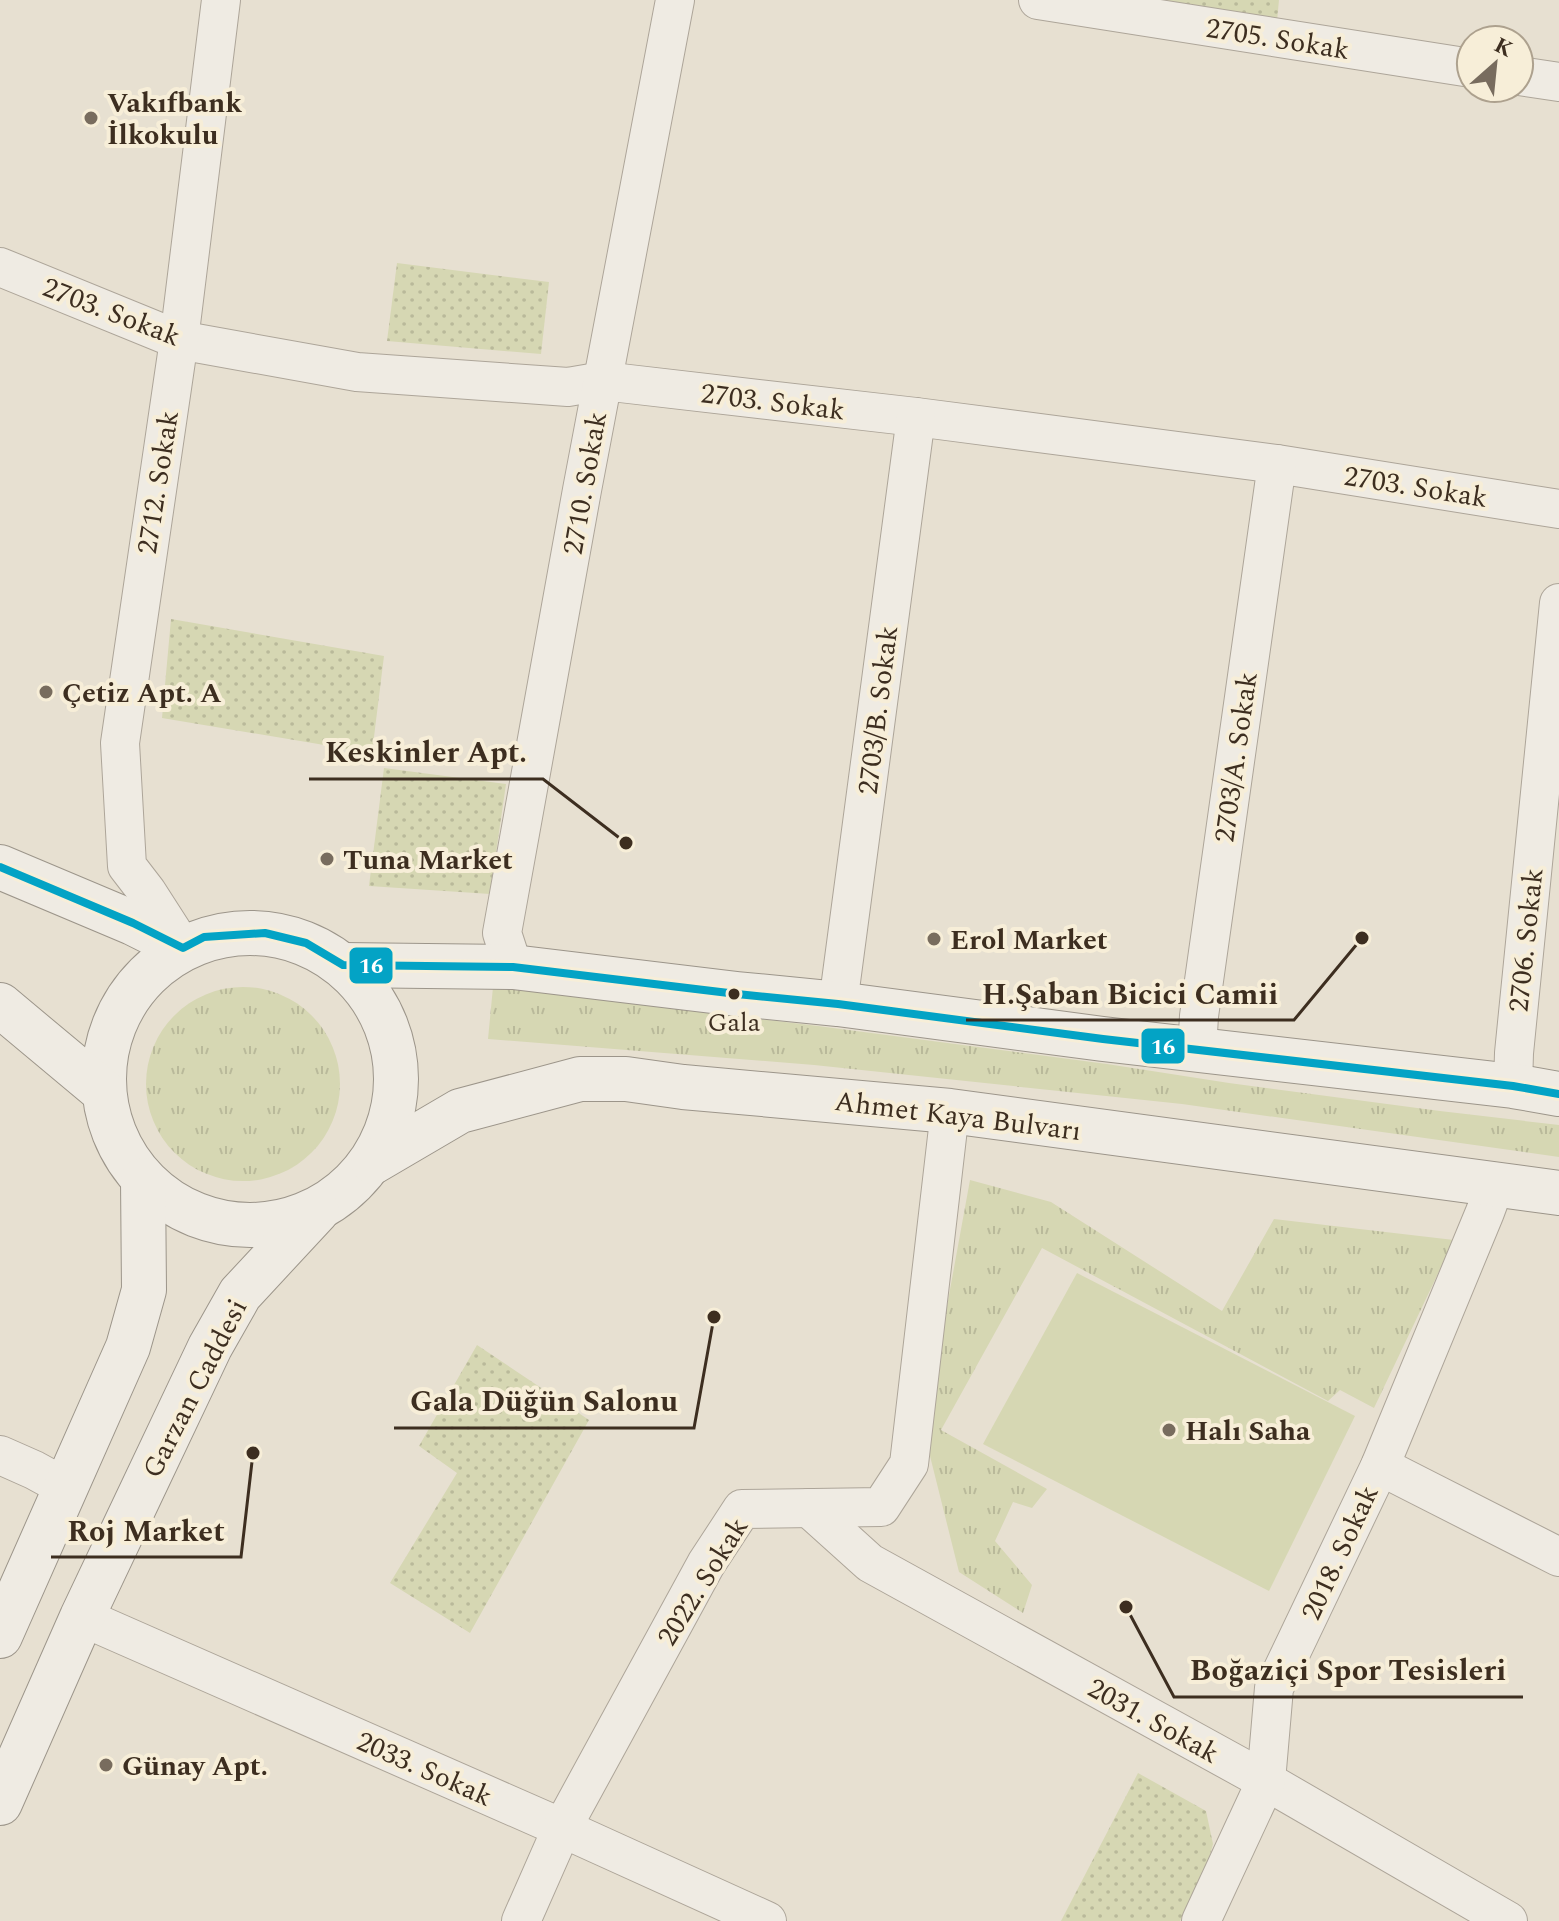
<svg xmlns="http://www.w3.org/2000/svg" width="1559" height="1921" viewBox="0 0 1559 1921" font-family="Spectral,serif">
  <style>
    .grass { fill: url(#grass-tufts) }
    .park { fill: url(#park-dots) }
    .pitch { fill: #d6d7b3 }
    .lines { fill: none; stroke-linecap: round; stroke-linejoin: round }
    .street-casing { stroke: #ada599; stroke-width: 40 }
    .secondary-casing { stroke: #9c958a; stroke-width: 46 }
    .street { stroke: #efebe3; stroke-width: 38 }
    .secondary { stroke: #efebe3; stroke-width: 44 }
    .bus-1-casing { stroke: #f7eed8; stroke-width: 14 }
    .bus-1 { stroke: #03a3c5; stroke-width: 8 }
    .poi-dot { fill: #786c5e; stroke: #f7eed8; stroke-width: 3 }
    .bus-dot { fill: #3d2e20; stroke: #f7eed8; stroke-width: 3 }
    .labels { text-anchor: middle; stroke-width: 8; stroke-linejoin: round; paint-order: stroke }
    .bus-label { font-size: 26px; fill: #3d2e20; stroke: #f7eed8 }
    .street-label { font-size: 28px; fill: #3d2e20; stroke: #f7eed8 }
    .poi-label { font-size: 28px; font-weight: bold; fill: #3d2e20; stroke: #f7eed8; text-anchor: start }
    .leader { fill: none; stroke: #3d2e20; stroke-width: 3 }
    .callout-dot { fill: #3d2e20; stroke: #f7eed8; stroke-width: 3 }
    .callout-label { font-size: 30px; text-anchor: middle; font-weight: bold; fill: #3d2e20; stroke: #f7eed8; stroke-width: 8; stroke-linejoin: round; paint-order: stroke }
    .line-badge { stroke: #f7eed8; stroke-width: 3 }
    .badge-label { font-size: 22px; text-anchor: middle; font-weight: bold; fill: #fff }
  </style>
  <defs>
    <pattern id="grass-tufts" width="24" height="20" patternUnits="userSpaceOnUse" patternTransform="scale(2)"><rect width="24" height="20" fill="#d6d7b3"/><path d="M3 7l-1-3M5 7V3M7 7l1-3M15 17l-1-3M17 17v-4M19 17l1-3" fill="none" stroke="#b9b99a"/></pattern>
    <pattern id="park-dots" width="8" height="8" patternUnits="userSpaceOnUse" patternTransform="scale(2)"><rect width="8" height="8" fill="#d6d7b3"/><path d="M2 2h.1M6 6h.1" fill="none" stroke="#b9b99a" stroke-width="1.8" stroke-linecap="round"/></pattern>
  </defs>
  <rect width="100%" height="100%" fill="#e7e0d1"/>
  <g class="grass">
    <circle cx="243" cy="1084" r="97"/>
    <path d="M493,987l325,39 289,38 122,19 211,28 119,14v32l-377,-53 -368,-39 -326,-26z"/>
    <path d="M970,1180l81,22 171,109 52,-92 180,21 -80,168 -34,-18 -12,11 -286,-153 -101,182 106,59 -15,19 -19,-6 -18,39 37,44 -9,28 -64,-41 -35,-140z"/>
  </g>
  <g class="park">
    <path d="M1165,0h114l-2,21z"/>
    <path d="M397,263l152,19 -8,72 -154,-13z"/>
    <path d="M171,619l213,37 -12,97 -210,-35z"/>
    <path d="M384,768l122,16 -16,110 -121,-8z"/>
    <path d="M477,1345l112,75 -119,213 -80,-50 67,-110 -38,-27z"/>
    <path d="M1138,1773l68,38 7,33 -6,22 -27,55h-119z"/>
  </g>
  <path class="pitch" d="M1077,1273l278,143 -86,175 -286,-147z"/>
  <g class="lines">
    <defs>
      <g id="street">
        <path d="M1038,0l433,68"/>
        <path d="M1519,76l40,6"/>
        <path d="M0,267l179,73 178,32 211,15 35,-6 313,36 361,47 282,45"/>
        <path d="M183,948l-36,-56 -20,-26 -7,-123 59,-403 42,-340"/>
        <path d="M513,967l-11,-34 80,-443 93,-490"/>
        <path d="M838,1004l78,-587"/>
        <path d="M1197,1050l2,-34 78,-552"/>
        <path d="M1513,1086l1,-33 45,-450"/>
        <path d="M0,1455l34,15 33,18"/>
        <path d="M1380,1466l179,91"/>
        <path d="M809,1508l61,55 396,218 242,140"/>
        <path d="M82,1617l480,211 205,93"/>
        <path d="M521,1921l41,-93 144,-264 36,-55 139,-2 28,-43 41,-353"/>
        <path d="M1201,1921l65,-140 8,-93 106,-222 105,-254 10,-27"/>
      </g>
      <g id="secondary">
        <path d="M0,867l133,56 50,25"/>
        <circle cx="250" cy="1079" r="146"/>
        <path d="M343,965l170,2 224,27 101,10 265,35 410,47 46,8"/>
        <path d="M0,1005l103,86"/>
        <path d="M373,1162l87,-51 120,-32h46l57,8 267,24 609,82"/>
        <path d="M0,1636l128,-289 16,-57 -1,-110"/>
        <path d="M0,1803l82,-186 128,-270 30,-53 77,-83"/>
      </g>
    </defs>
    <use href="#street" class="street-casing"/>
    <use href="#secondary" class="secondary-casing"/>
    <use href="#street" class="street"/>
    <use href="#secondary" class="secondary"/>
    <defs>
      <path id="bus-1" d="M0,867l133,56 50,25 21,-11 61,-4 41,10 37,22 170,2 224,27 101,10 265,35 410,47 46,8"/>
    </defs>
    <use href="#bus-1" class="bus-1-casing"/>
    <use href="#bus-1" class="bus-1"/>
  </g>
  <g class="poi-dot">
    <circle cx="91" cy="118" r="8"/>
    <circle cx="46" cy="692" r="8"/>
    <circle cx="327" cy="859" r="8"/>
    <circle cx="934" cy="939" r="8"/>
    <circle cx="1169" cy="1430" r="8"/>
    <circle cx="106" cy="1765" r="8"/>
  </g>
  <circle class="bus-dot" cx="734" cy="994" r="7"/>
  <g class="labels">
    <g class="bus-label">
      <text x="734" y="1031">Gala</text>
    </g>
    <g class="street-label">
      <text transform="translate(1278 38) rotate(9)" y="10">2705. Sokak</text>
      <text transform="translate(112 311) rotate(21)" y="10">2703. Sokak</text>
      <text transform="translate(773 401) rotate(7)" y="10">2703. Sokak</text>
      <text transform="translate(157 482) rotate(-81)" y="10">2712. Sokak</text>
      <text transform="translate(584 483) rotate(-80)" y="10">2710. Sokak</text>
      <text transform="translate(1416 486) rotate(9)" y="10">2703. Sokak</text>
      <text transform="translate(877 710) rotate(-83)" y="10">2703/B. Sokak</text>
      <text transform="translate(1235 757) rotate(-82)" y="10">2703/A. Sokak</text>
      <text transform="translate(1525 940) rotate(-84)" y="10">2706. Sokak</text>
      <text transform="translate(958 1115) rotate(7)" y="10">Ahmet Kaya Bulvarı</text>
      <text transform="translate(194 1388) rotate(-63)" y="10">Garzan Caddesi</text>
      <text transform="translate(1339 1552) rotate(-65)" y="10">2018. Sokak</text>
      <text transform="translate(702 1581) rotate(-58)" y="10">2022. Sokak</text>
      <text transform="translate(1154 1720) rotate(29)" y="10">2031. Sokak</text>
      <text transform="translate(425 1768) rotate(24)" y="10">2033. Sokak</text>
    </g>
    <g class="poi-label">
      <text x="107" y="112">Vakıfbank<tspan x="107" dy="32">İlkokulu</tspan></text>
      <text x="62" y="702">Çetiz Apt. A</text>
      <text x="343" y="869">Tuna Market</text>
      <text x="950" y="949">Erol Market</text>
      <text x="1185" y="1440">Halı Saha</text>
      <text x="122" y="1775">Günay Apt.</text>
    </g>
  </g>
  <path class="leader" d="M626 843L543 779H309M1362 938L1294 1020H966M714 1317L694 1428H394M253 1453L241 1557H51M1126 1607L1174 1697H1523"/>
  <g class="callout-dot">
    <circle cx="626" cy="843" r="8"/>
    <circle cx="1362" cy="938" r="8"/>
    <circle cx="714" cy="1317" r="8"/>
    <circle cx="253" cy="1453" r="8"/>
    <circle cx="1126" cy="1607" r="8"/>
  </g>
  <g class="callout-label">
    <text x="426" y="762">Keskinler Apt.</text>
    <text x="1130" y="1004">H.Şaban Bicici Camii</text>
    <text x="544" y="1411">Gala Düğün Salonu</text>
    <text x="146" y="1541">Roj Market</text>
    <text x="1348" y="1680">Boğaziçi Spor Tesisleri</text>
  </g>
  <g class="line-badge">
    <rect x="348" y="946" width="46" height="39" rx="8" fill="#03a3c5"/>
    <rect x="1140" y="1027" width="46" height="38" rx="8" fill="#03a3c5"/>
  </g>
  <g class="badge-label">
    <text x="371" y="973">16</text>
    <text x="1163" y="1054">16</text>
  </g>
  <g transform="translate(1495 64) rotate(27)"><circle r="38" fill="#f7eed8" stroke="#ada18e" stroke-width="2"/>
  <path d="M0-6L14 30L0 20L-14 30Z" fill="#786c5e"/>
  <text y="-12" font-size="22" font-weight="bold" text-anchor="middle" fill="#3d2e20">K</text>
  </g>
</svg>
